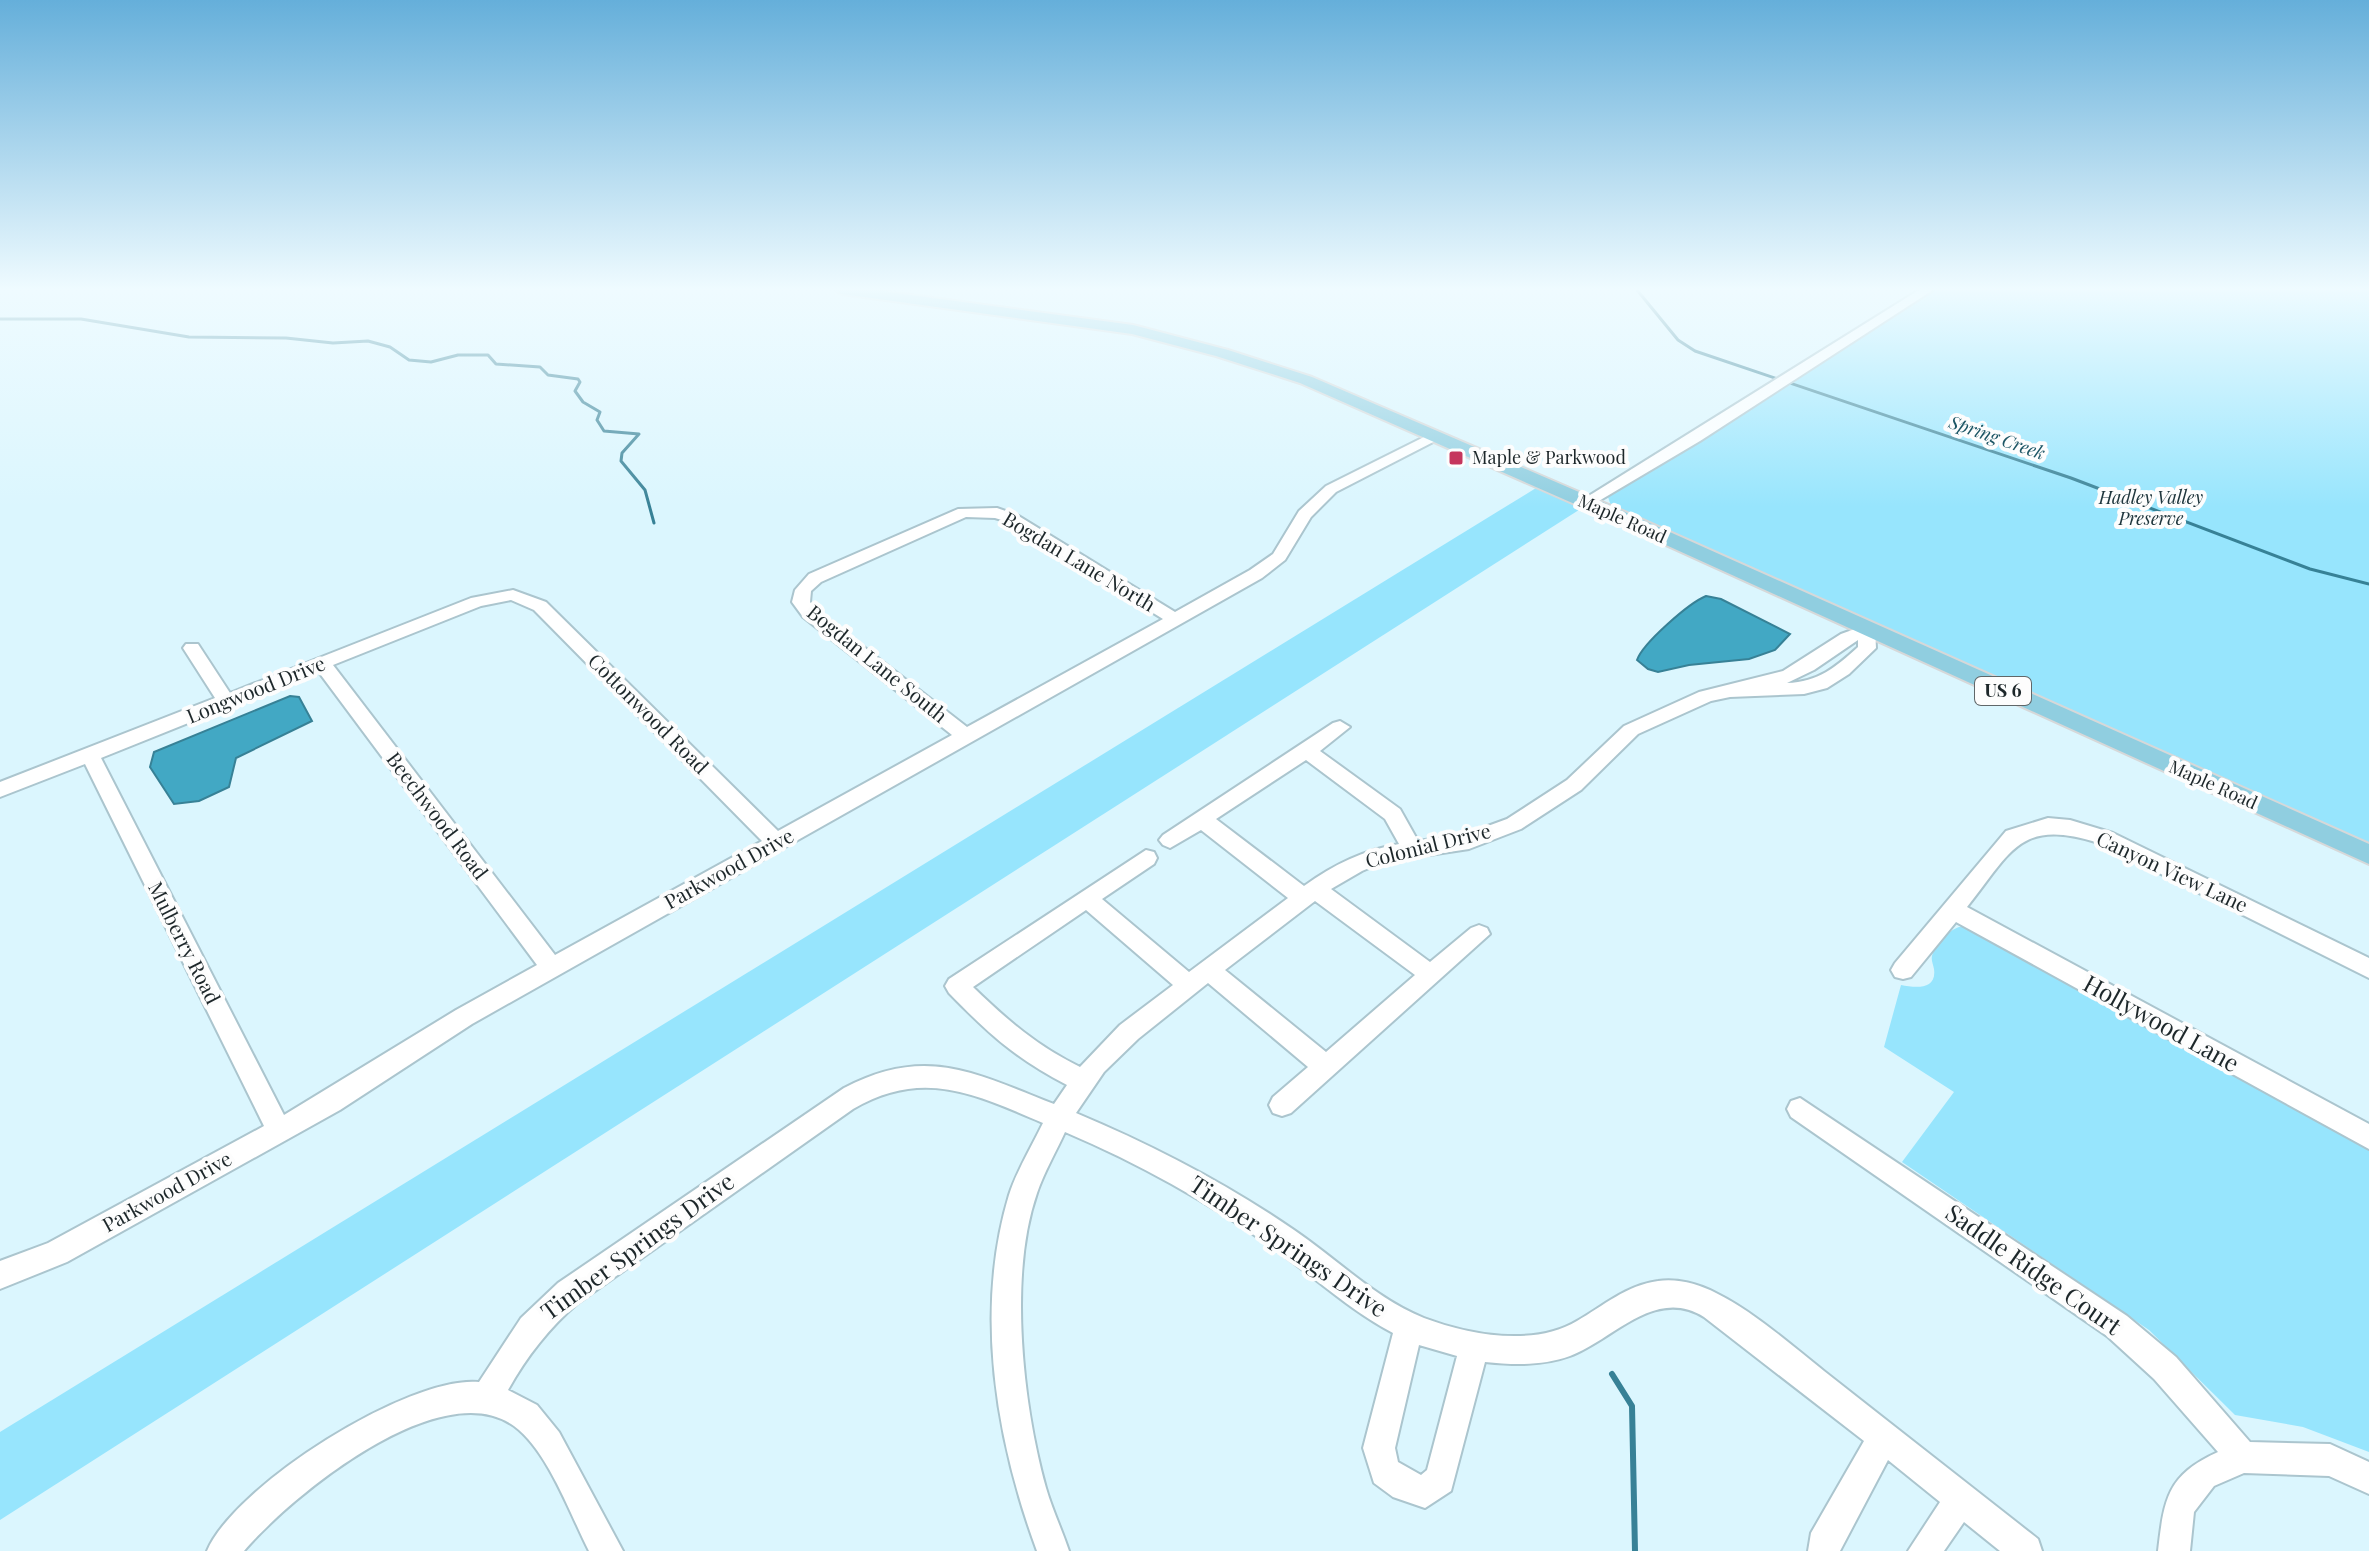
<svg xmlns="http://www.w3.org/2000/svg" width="2369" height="1551" viewBox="0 0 2369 1551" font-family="'Playfair Display',serif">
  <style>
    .green { fill: #97e5fd }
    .water { fill: #42a8c4; stroke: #378196; stroke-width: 2 }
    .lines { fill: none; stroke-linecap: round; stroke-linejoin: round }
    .stream-far1 { stroke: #378196; stroke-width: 3 }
    .stream { stroke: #378196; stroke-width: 6 }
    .minor-casing { stroke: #abc5ce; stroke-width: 4 }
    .major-casing { stroke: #d6d8d9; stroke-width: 4 }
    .minor { fill: #fff; fill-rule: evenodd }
    .major { fill: #90cee0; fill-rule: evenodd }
    .poi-dot { fill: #c5365d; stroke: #fdfdfd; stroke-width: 3 }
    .labels { text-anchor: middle; stroke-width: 8; stroke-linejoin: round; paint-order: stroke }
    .far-water-label { font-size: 18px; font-style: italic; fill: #1d5665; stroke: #fdfdfd }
    .far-poi-label { font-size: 18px; fill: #1d272a; stroke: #fdfdfd; text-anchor: start }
    .far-park-label { font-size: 18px; font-style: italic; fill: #20373e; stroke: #fdfdfd }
    .far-street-label { font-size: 18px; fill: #1d272a; stroke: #fdfdfd }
    .shield { fill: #fdfdfd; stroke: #606769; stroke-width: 2 }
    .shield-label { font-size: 18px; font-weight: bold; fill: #1d272a }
    .street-label { font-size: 20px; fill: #1d272a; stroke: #fdfdfd }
    .near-street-label { font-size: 24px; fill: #1d272a; stroke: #fdfdfd }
  </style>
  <rect width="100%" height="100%" fill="#dbf6fe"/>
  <g class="green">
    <path d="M1932,290h437v553l-739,-327 -19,-10 -3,-9 4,-3z"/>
    <path d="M1536,488l46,20 -1582,1012v-88z"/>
    <path d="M1959,927h9l401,219v306l-66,-25 -68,-12 -86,-85 -247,-168 52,-70 -70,-45 17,-62c15,3 36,5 33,-16 -1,-5 -3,-9 -2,-13 3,-11 17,-26 27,-29z"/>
  </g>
  <g class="water">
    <path d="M1706,596l15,3 69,35 -15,16 -26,9 -60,6 -31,7 -10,-3 -11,-9c6,-17 52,-57 69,-64z"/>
    <path d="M290,696l9,1 13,24 -76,37 -7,29 -30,14 -25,3 -24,-37 4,-15z"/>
  </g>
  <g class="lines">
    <g class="stream-far1">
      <path d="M1637,290l41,50 17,11 376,127 239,91 59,15"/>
      <path d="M0,319h81l108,18 97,1 47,5 35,-2 22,6 19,13 22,2 27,-7h30l8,9 44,3 8,8 30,4 2,3 -5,9 8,11 17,10 -3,8 7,11 35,3 -17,19 -1,8 24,29 9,33"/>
    </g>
    <path class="stream" d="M1612,1374l20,32 3,145"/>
    <defs>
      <g id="minor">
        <path d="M1919,290h14l-233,151 -108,64h-10l-3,-3z"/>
        <path d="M1434,432l7,4 -2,3 -103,53 -25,25 -26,43 -23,18 -790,446 -132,86 -273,152 -67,27v-28l48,-18 216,-117 -179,-362 -85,33v-15l215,-84 -32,-50 3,-4h12l32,49 241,-95 42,-8 33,12 232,229 174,-96 -149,-118 -11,-15 3,-12 14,-16 149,-65 39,-1 20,7 158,97 75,-42 23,-16 26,-43 27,-25zM966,517l29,1 10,3 158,98 -196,108 -152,-118 -5,-7 1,-11 10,-9zM511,600l23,10 228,231 -207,114 -222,-290 148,-59zM318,671l219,294 -81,45 -172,105 -183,-357z"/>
        <path d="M1866,625l9,5 1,18 -27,26 -22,14 -23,6 -74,3 -19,4 -73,33 -57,56 -60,39 -52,20 -86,13 -21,9 -31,18 99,73 41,-34 8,-3 8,3 3,6 -199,179 -9,3 -9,-3 -4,-8 4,-8 35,-30 -100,-84 -70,56 -34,33 -28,41c76,32 150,70 218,117 43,29 82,69 130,88 45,17 110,29 153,3 26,-15 50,-36 81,-40 19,-3 41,3 58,12 37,18 75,52 108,78 71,56 143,112 214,168l4,12h-42l-36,-29 -20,29h-36l32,-49 -52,-42 -48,91h-32l3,-18 53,-92 -160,-124c-49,-31 -91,23 -134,39 -28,10 -56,9 -85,6l-34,129 -26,17 -32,-11 -19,-14 -11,-35 30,-115c-44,-23 -79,-57 -120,-85 -65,-46 -135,-85 -208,-116 -9,20 -21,40 -28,61 -29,83 -14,212 9,295 6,21 16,42 23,63h-32c-41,-111 -63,-240 -28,-356 8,-25 23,-49 34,-72 -68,-29 -120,-55 -190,-14l-275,194c-29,25 -51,53 -70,87l29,15 22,27 64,119h-34c-19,-37 -41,-100 -75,-125 -73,-53 -223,70 -270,125h-37c27,-65 202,-176 272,-169l42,-64 37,-35 286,-195c82,-43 130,-15 210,16l13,-19c-52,-27 -78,-51 -118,-92l-4,-7 4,-7 197,-129 8,2 3,6 -3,6 -52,35 87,73 99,-74 -87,-68 -31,18 -7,-3 -4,-5 4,-5 170,-112 7,-2 10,6 -30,24 80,58 18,32 48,-7 41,-15 60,-39 57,-54 75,-34 84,-21 58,-37zM1858,640v7c-22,20 -40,35 -71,36l27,-13zM1306,760l79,59 14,25c-36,6 -66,21 -95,42l-88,-67zM1315,901l100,74 -89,77 -101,-82zM1086,910l87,75 -53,40 -40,42c-43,-21 -73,-47 -107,-80zM1419,1345l38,11 -30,114 -6,5 -23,-13 -3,-14z"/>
        <path d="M2048,818l22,2 43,13 256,125v20l-270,-135c-80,-25 -87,8 -132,64l402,217v25l-413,-227 -45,55 -8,2 -8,-2 -4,-7 4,-7 111,-132z"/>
        <path d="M1800,1098l327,218 49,41 74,85 80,2 39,18v32l-40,-18 -85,-3 -30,13 -20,26 -4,39h-32c6,-52 9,-76 60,-99l-64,-73 -47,-43 -316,-219 -4,-8 4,-8z"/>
      </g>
      <path id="major" d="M835,290h39l259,35 95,25 84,27 304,131 753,336v20l-767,-348 -302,-133 -84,-27 -84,-22 -290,-40z"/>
    </defs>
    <use href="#minor" class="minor-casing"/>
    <use href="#major" class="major-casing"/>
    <use href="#minor" class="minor"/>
    <use href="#major" class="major"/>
  </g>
  <linearGradient id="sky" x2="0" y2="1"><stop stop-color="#65afda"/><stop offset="0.57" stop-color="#effbff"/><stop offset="1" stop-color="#effbff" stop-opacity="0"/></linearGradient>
  <rect width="2369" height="507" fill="url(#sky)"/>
  <rect class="poi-dot" x="1448" y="450" width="16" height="16" rx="4"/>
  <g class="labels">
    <g class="far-water-label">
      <text transform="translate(1997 438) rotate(19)" y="6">Spring Creek</text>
    </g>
    <g class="far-poi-label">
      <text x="1472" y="464">Maple &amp; Parkwood</text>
    </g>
    <g class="far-park-label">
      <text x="2151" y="504">Hadley Valley<tspan x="2151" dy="21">Preserve</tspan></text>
    </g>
    <g class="far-street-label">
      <text transform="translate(1622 519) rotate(24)" y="6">Maple Road</text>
      <text transform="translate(2213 785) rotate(24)" y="6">Maple Road</text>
    </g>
    <rect class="shield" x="1975" y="677" width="56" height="28" rx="6"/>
    <g class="shield-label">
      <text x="2003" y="697">US 6</text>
    </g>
    <g class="street-label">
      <text transform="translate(1079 562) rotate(31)" y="7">Bogdan Lane North</text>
      <text transform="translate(877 664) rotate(39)" y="7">Bogdan Lane South</text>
      <text transform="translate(256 690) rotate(-22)" y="7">Longwood Drive</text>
      <text transform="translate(648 714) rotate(45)" y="7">Cottonwood Road</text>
      <text transform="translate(437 816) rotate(53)" y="7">Beechwood Road</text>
      <text transform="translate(1428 846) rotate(-14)" y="7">Colonial Drive</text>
      <text transform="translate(729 869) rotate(-29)" y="7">Parkwood Drive</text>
      <text transform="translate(2172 872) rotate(25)" y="7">Canyon View Lane</text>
      <text transform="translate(184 943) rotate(63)" y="7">Mulberry Road</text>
      <text transform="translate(167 1192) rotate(-29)" y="7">Parkwood Drive</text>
    </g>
    <g class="near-street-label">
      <text transform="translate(2161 1024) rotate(29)" y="8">Hollywood Lane</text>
      <text transform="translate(638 1247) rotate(-36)" y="8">Timber Springs Drive</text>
      <text transform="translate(1288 1247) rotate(34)" y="8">Timber Springs Drive</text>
      <text transform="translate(2033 1270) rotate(35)" y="8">Saddle Ridge Court</text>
    </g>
  </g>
</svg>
